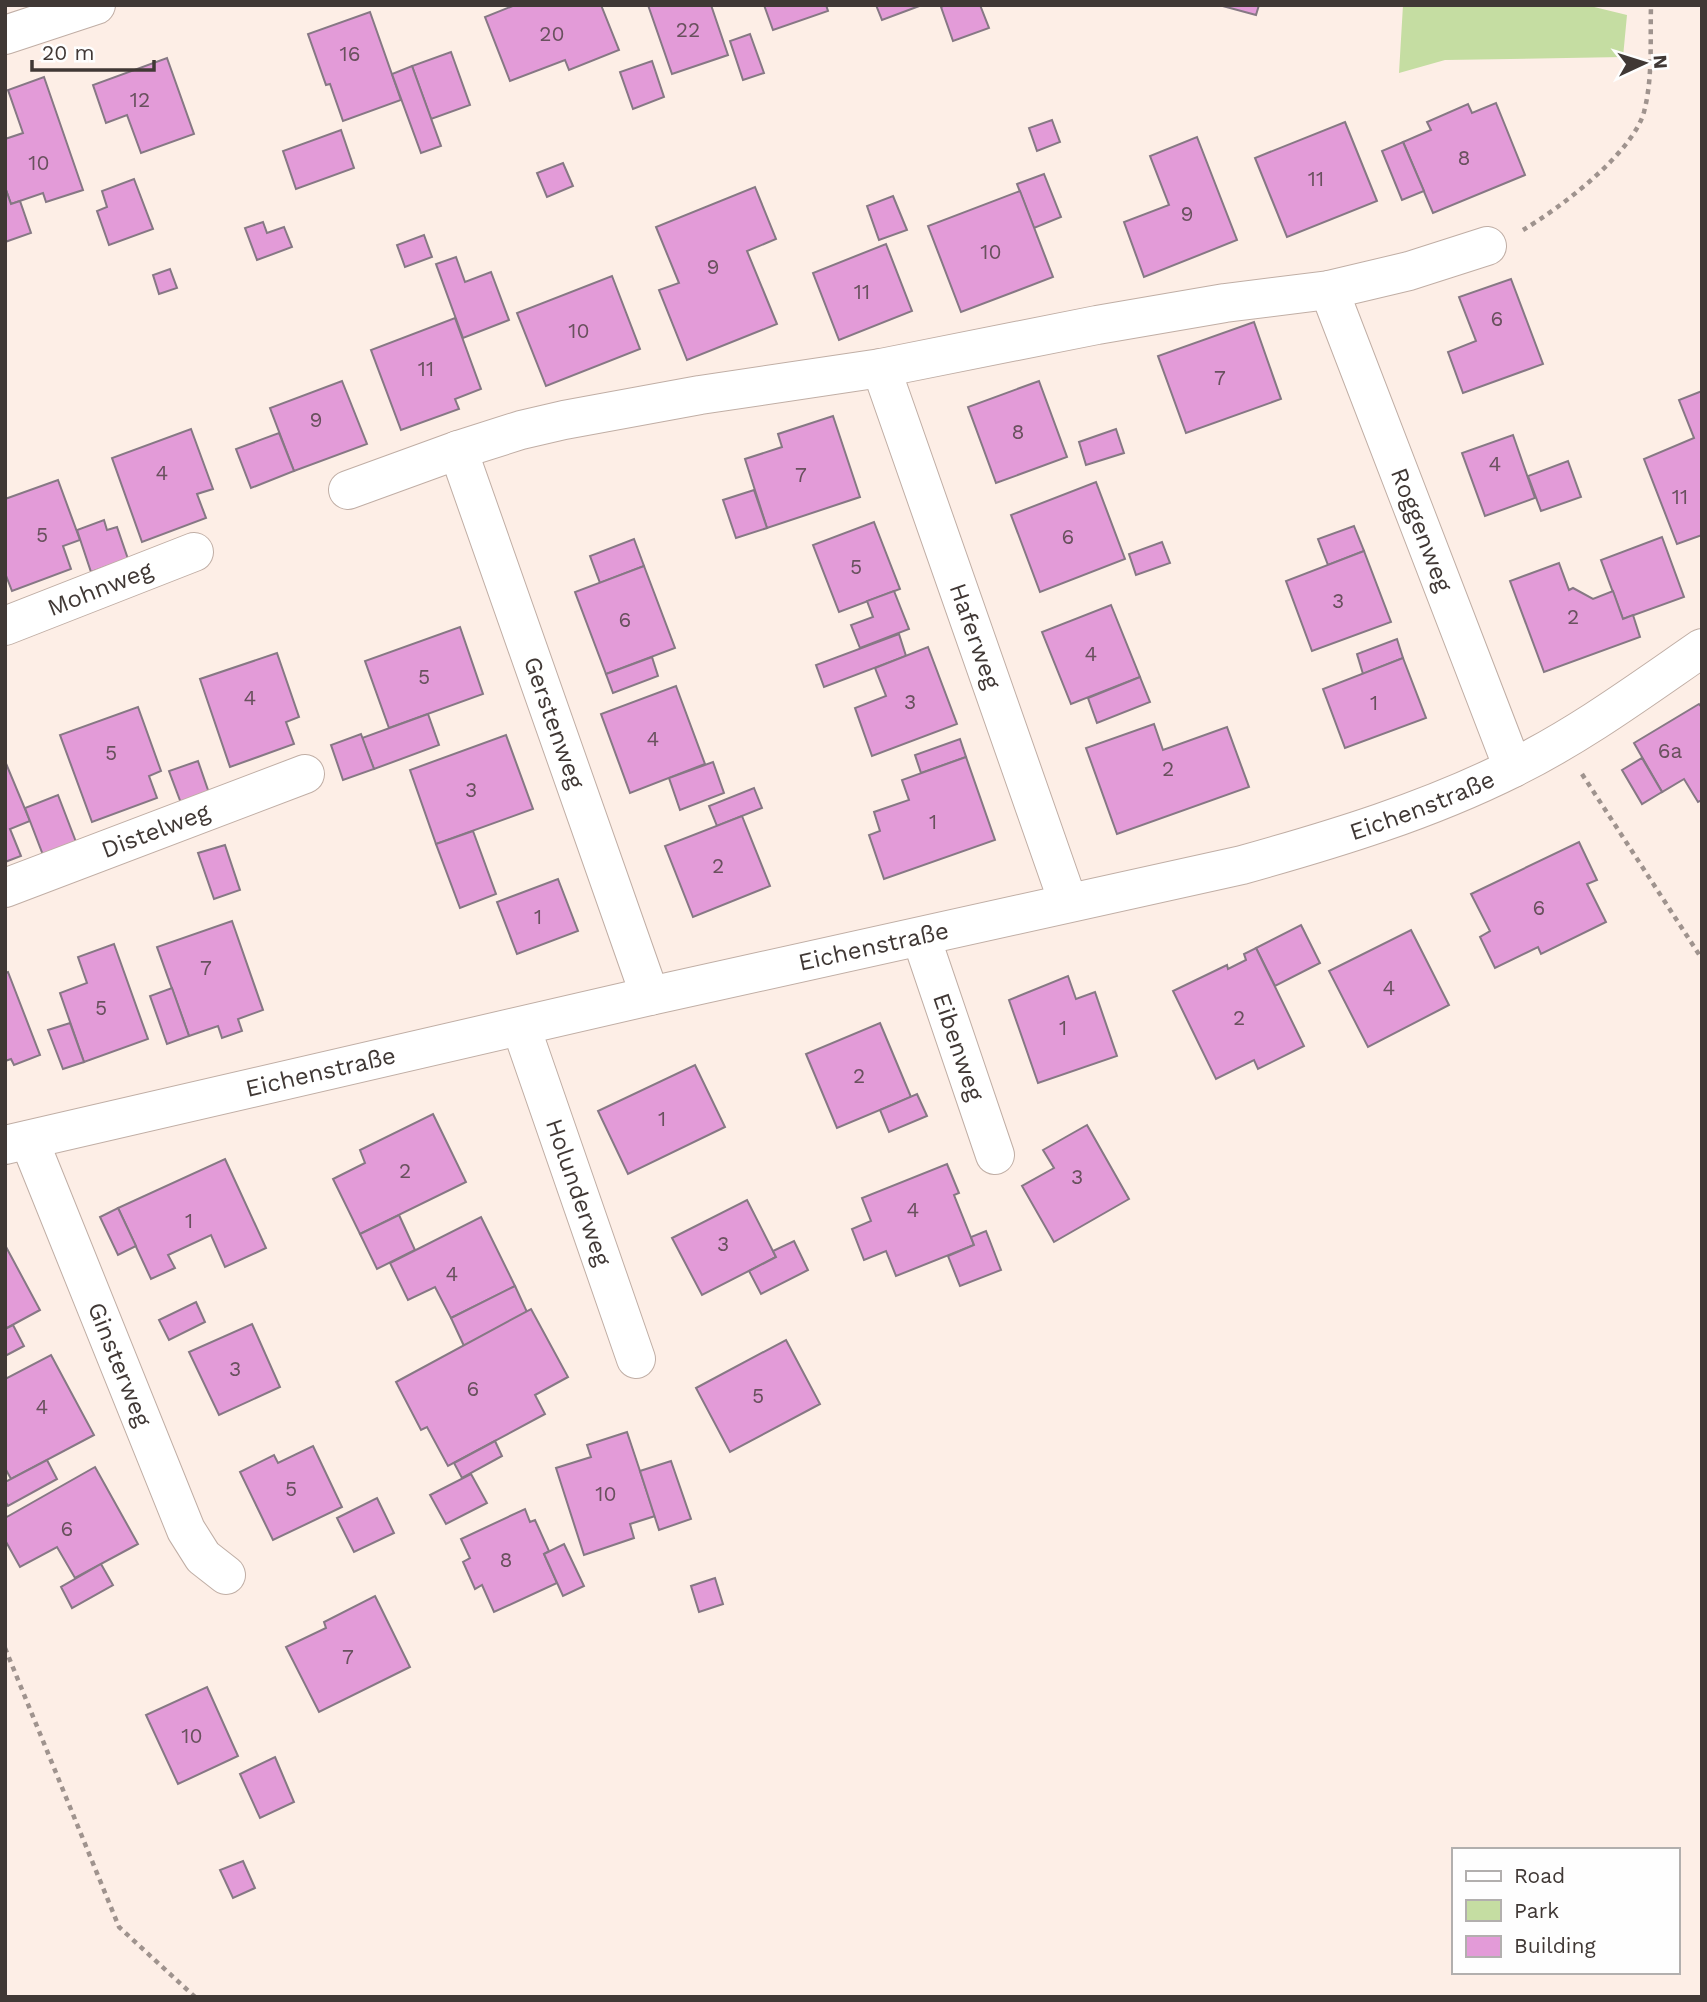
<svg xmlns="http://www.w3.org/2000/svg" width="1707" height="2002" viewBox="0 0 1707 2002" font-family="'Work Sans',sans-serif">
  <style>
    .green { fill: #c5dda2 }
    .building { fill: #e39bd8; stroke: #867884; stroke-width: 2 }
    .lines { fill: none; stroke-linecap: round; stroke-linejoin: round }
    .minor-casing { stroke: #c0aea5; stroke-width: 40 }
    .path { stroke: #9f938e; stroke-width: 4.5; stroke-dasharray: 5 5; stroke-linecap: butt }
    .minor { stroke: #fff; stroke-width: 38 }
    .labels { text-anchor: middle; stroke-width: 7; stroke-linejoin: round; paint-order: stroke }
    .number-label { font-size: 21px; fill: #69515e }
    .street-label { font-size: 24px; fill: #403835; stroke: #fefefe }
  </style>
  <rect width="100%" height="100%" fill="#fdeee6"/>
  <path class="green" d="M1403,5h183l41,10 -4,42 -178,3 -46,13z"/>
  <g class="building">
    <path d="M515,5h86l18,45 -50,20 -4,-10 -55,21 -25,-64z"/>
    <path d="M648,5h63l17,50 -56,19z"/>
    <path d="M764,5h62l2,6 -55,19z"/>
    <path d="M876,5h46l-40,15z"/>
    <path d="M945,5h35l9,23 -36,13 -12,-34z"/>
    <path d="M1219,5h40l-3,10z"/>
    <path d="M370,12l31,88 -58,21 -13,-37 -4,1 -18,-51z"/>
    <path d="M750,34l14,39 -21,7 -13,-39z"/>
    <path d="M451,52l19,53 -39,14 -19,-53z"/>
    <path d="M167,58l27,76 -53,19 -14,-38 -21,8 -13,-38z"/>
    <path d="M652,61l12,36 -31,12 -13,-37z"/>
    <path d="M412,66l29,80 -20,7 -29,-79z"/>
    <path d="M44,77l39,113 -37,12 -3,-9 -32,11 -6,-17v-48l18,-6 -15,-43z"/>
    <path d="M1496,103l29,72 -92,38 -30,-71 28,-12 -4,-8 41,-18 4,9z"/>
    <path d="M1052,120l8,22 -23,9 -8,-23z"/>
    <path d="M1345,122l32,79 -90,36 -32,-79z"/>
    <path d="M341,130l13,38 -58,21 -13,-38z"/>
    <path d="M1197,137l40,103 -93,37 -20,-55 45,-17 -19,-49z"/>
    <path d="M1403,142l21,49 -22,9 -20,-49z"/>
    <path d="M563,163l10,23 -26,11 -10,-24z"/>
    <path d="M1044,174l17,43 -27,11 -17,-44z"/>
    <path d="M134,179l19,50 -44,16 -12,-34 10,-4 -5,-16z"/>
    <path d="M5,187l6,17 9,-3 11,32 -26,9z"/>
    <path d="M755,187l21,52 -29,12 30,73 -90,36 -28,-70 20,-7 -23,-56z"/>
    <path d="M1020,191l33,86 -92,35 -33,-86z"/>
    <path d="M893,196l14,34 -28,10 -12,-34z"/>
    <path d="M263,222l4,11 17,-6 8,20 -35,13 -12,-32z"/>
    <path d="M424,235l8,22 -27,10 -8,-22z"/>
    <path d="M886,244l26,67 -73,29 -26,-67z"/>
    <path d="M456,257l9,25 26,-10 18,48 -46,18 -27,-74z"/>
    <path d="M170,269l7,19 -18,6 -6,-19z"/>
    <path d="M612,276l28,73 -94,37 -29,-73z"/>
    <path d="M1511,279l32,85 -80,29 -15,-41 28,-11 -17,-44z"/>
    <path d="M455,318l26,71 -26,10 4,10 -58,21 -30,-80z"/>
    <path d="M1254,322l27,77 -95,34 -28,-77z"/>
    <path d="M342,381l25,63 -73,27 -24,-63z"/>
    <path d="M1039,381l28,76 -71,26 -28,-76z"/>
    <path d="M1702,391v144l-25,9 -33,-85 50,-21 -15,-38z"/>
    <path d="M833,416l27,81 -93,31 -22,-69 37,-12 -4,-13z"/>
    <path d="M191,429l22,60 -16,5 9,24 -64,24 -30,-84z"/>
    <path d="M1116,429l8,24 -38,12 -7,-23z"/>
    <path d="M279,433l15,38 -43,17 -15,-39z"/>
    <path d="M1513,435l22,63 -50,18 -23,-63z"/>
    <path d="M1568,461l13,36 -40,14 -13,-35z"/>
    <path d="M58,480l22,60 -17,6 8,23 -59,22 -7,-18v-74z"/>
    <path d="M1096,482l29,77 -85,33 -29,-77z"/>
    <path d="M754,490l13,38 -31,10 -13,-38z"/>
    <path d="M104,520l3,10 10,-3 11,32 -37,13 -14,-42z"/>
    <path d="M874,522l26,67 -61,23 -26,-67z"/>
    <path d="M1354,526l10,25 -36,14 -10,-26z"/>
    <path d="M1662,537l22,60 -61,22 -22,-59z"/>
    <path d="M634,539l10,27 -44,17 -10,-27z"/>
    <path d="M1162,542l8,21 -34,12 -7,-21z"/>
    <path d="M1364,551l27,71 -79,29 -26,-70z"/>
    <path d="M1559,563l10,27 4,-2 20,11 20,-8 10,28 10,-4 7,22 -96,35 -34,-91z"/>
    <path d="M644,566l31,82 -69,26 -31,-82z"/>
    <path d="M894,591l15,38 -49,19 -9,-23 22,-8 -6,-16z"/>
    <path d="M1111,605l29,72 -69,27 -29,-72z"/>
    <path d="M460,627l23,67 -94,34 -24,-67z"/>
    <path d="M899,634l7,22 -82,31 -8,-22z"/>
    <path d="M1397,639l6,19 -40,16 -6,-20z"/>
    <path d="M928,647l29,77 -85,32 -17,-48 31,-12 -11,-28z"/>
    <path d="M277,653l22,64 -13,5 8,22 -64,23 -30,-88z"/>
    <path d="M652,657l6,19 -45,17 -7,-19z"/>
    <path d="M1403,658l23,60 -81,30 -22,-59z"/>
    <path d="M1140,677l10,25 -53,21 -9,-25z"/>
    <path d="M676,686l29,78 -75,29 -29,-79z"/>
    <path d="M1699,704l3,4v92l-4,2 -14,-23 -22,13 -28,-49z"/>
    <path d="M138,707l23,64 -12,5 8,22 -65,24 -32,-87z"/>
    <path d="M428,714l11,31 -65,24 -12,-31z"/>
    <path d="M1154,724l9,26 64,-23 22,60 -132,47 -31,-86z"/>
    <path d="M361,734l13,35 -31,11 -12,-35z"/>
    <path d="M506,735l27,74 -97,35 -26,-74z"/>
    <path d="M960,739l6,18 -45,16 -6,-18z"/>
    <path d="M966,757l29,83 -111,39 -15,-44 11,-4 -6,-19 35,-12 -7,-20z"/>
    <path d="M1642,758l20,34 -20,12 -20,-34z"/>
    <path d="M5,761l25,60 -20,8 11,27 -16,6z"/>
    <path d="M198,761l11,32 -28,10 -12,-32z"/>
    <path d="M713,762l11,31 -44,17 -11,-32z"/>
    <path d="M754,788l8,20 -45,18 -8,-20z"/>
    <path d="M58,795l18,47 -33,13 -18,-47z"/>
    <path d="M742,816l28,70 -77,31 -28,-71z"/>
    <path d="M473,831l23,63 -36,14 -24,-64z"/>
    <path d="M1579,842l18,38 -10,4 19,38 -65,32 -3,-7 -43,21 -15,-31 10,-6 -19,-37z"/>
    <path d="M225,845l15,45 -26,9 -16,-46z"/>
    <path d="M558,879l20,52 -61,23 -20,-52z"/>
    <path d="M232,921l31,89 -25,9 4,12 -20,7 -4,-12 -29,10 -32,-89z"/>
    <path d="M1301,925l19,38 -45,23 -19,-38z"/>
    <path d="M1411,930l38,75 -81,42 -39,-76z"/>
    <path d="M114,944l34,95 -64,23 -24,-69 27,-10 -9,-26z"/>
    <path d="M1256,948l48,98 -46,23 -4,-9 -38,19 -43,-88 54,-26 1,4 18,-9 -2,-6z"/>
    <path d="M8,972l32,83 -26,10 -3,-6 -6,2v-88z"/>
    <path d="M1068,976l8,23 19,-7 22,64 -79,27 -29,-83z"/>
    <path d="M172,988l17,48 -22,8 -17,-48z"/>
    <path d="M70,1023l14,39 -21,7 -15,-39z"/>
    <path d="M880,1023l31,74 -74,31 -31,-74z"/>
    <path d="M695,1065l30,62 -97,47 -30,-63z"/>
    <path d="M917,1094l10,22 -38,16 -9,-22z"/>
    <path d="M433,1114l33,68 -106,52 -27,-55 32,-16 -5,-13z"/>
    <path d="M1087,1125l42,74 -75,43 -32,-56 32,-18 -11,-18z"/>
    <path d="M225,1159l41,89 -41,19 -14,-32 -43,20 7,13 -24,11 -33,-71z"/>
    <path d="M947,1164l12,29 -5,2 20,50 -78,31 -10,-25 -22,9 -12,-31 19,-8 -9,-23z"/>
    <path d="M747,1200l29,57 -74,38 -30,-57z"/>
    <path d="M118,1208l18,38 -18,9 -18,-38z"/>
    <path d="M399,1215l16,35 -38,19 -17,-35z"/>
    <path d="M481,1217l34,69 -64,32 -16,-31 -27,13 -18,-37z"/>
    <path d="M986,1231l15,39 -41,16 -12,-30 26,-11 -3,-8z"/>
    <path d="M794,1241l14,29 -47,24 -12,-23 27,-14 -3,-6z"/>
    <path d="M5,1245l35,65 -35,19z"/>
    <path d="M515,1286l12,26 -63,34 -13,-28z"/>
    <path d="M196,1302l9,20 -36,18 -10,-20z"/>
    <path d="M531,1309l37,68 -33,18 10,19 -97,52 -21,-39 -6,3 -25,-48z"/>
    <path d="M252,1324l28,63 -61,28 -30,-63z"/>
    <path d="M13,1325l11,21 -19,10v-27z"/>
    <path d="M786,1340l34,64 -90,48 -34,-64z"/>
    <path d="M51,1355l43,80 -83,44 -6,-11v-89z"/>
    <path d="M627,1432l28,84 -25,8 4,14 -50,17 -28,-87 35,-11 -4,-12z"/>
    <path d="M495,1441l7,15 -40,22 -8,-15z"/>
    <path d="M313,1446l29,61 -69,33 -33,-68 34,-17 4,8z"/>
    <path d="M47,1460l10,19 -49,27 -3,-5v-19z"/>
    <path d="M671,1461l20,58 -32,11 -19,-59z"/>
    <path d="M95,1467l43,77 -63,34 -18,-31 -37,20 -15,-27v-22z"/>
    <path d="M471,1474l16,29 -41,21 -16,-29z"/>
    <path d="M377,1498l17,35 -40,19 -17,-34z"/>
    <path d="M525,1509l5,13 5,-2 14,31 -5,3 13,29 -63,29 -12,-27 -7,4 -12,-27 7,-4 -9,-19z"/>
    <path d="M564,1544l20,42 -21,10 -19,-42z"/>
    <path d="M101,1564l12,21 -41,23 -11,-21z"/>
    <path d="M715,1578l8,26 -24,8 -8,-26z"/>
    <path d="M375,1596l35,71 -91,45 -33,-65 40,-19 -2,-6z"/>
    <path d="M207,1687l31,69 -60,28 -32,-69z"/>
    <path d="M275,1757l19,45 -34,16 -20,-44z"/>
    <path d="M243,1861l12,27 -22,10 -13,-28z"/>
  </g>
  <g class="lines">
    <defs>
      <g id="minor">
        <path d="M5,35l91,-30"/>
        <path id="s1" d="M1329,290l184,478"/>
        <path id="s2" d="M881,368l187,534"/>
        <path id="s3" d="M458,450l192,546"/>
        <path d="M348,490l110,-40 63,-20 43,-10 136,-25 181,-27 216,-43 128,-22 104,-13 80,-19 78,-25"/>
        <path id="s4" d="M5,626l189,-74"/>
        <path id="s5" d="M5,888l300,-114"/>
        <path id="s6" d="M921,937l74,218"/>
        <path id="s7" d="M521,1027l115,332"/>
        <path id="s8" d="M29,1140l157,390 17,27 23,18"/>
        <path id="s9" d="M5,1145l645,-149 592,-131c93,-26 185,-54 271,-97 67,-33 128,-78 189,-120"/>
      </g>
    </defs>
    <use href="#minor" class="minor-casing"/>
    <g class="path">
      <path d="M1523,230c37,-22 109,-76 121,-118 9,-35 6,-71 7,-107"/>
      <path d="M1582,774l120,185"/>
      <path d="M5,1648l114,279 76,70"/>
    </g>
    <use href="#minor" class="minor"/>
  </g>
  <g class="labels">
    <g class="number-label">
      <text x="688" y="37">22</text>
      <text x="552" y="41">20</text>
      <text x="350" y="61">16</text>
      <text x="140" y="107">12</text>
      <text x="1464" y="165">8</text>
      <text x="39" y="170">10</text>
      <text x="1316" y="186">11</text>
      <text x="1187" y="221">9</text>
      <text x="991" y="259">10</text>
      <text x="713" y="274">9</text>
      <text x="862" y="299">11</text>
      <text x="1497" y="326">6</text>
      <text x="579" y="338">10</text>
      <text x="426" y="376">11</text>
      <text x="1220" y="385">7</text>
      <text x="316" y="427">9</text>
      <text x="1018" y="439">8</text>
      <text x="1495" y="471">4</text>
      <text x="162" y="480">4</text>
      <text x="801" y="482">7</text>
      <text x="1680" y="504">11</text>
      <text x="42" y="542">5</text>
      <text x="1068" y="544">6</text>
      <text x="856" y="574">5</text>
      <text x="1338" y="608">3</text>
      <text x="1573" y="624">2</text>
      <text x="625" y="627">6</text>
      <text x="1091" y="661">4</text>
      <text x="424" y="684">5</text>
      <text x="250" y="705">4</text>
      <text x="910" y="709">3</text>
      <text x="1374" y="710">1</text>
      <text x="653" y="746">4</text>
      <text x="1670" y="758">6a</text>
      <text x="111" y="760">5</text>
      <text x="1168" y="776">2</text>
      <text x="471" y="797">3</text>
      <text x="933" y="829">1</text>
      <text x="718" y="873">2</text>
      <text x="1539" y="915">6</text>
      <text x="538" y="924">1</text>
      <text x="206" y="975">7</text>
      <text x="1389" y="995">4</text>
      <text x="101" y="1015">5</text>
      <text x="1239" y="1025">2</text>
      <text x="1063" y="1035">1</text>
      <text x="859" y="1083">2</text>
      <text x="662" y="1126">1</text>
      <text x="405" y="1178">2</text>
      <text x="1077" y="1184">3</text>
      <text x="913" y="1217">4</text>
      <text x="189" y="1228">1</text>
      <text x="723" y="1251">3</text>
      <text x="452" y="1281">4</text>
      <text x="235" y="1376">3</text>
      <text x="473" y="1396">6</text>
      <text x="758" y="1403">5</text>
      <text x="42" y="1414">4</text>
      <text x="291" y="1496">5</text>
      <text x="606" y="1501">10</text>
      <text x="67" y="1536">6</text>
      <text x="506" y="1567">8</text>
      <text x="348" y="1664">7</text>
      <text x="192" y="1743">10</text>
    </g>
    <g class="street-label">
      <text dy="8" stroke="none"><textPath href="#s1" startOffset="257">Roggenweg</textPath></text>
      <text dy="8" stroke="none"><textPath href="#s4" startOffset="102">Mohnweg</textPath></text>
      <text dy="8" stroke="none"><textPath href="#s2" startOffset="284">Haferweg</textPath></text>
      <text dy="8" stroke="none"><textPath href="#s3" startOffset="289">Gerstenweg</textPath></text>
      <text dy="8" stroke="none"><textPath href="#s9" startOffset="1458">Eichenstraße</textPath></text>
      <text dy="8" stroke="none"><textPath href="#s5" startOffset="161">Distelweg</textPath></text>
      <text dy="8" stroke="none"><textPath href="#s9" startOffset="891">Eichenstraße</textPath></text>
      <text dy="8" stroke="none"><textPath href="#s6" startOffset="116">Eibenweg</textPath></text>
      <text dy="8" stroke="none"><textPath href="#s9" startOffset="324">Eichenstraße</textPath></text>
      <text dy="8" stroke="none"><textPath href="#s7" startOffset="175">Holunderweg</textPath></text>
      <text dy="8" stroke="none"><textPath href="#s8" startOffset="242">Ginsterweg</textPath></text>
    </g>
  </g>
  <rect width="1707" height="2002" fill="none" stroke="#403835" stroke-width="14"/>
  <rect x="1452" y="1848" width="228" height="126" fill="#fefefe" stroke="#b2afae" stroke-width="2"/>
  <rect x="1466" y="1871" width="35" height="10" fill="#ffffff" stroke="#b2afae" stroke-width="2"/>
  <text x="1514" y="1883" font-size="21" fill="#403835">Road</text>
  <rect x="1466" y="1900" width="35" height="21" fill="#c5dda2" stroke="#b2afae" stroke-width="2"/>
  <text x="1514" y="1918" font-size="21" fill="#403835">Park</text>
  <rect x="1466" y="1936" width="35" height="21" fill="#e39bd8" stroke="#b2afae" stroke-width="2"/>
  <text x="1514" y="1953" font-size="21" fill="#403835">Building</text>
  <g transform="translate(1644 63) rotate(86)" stroke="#fefefe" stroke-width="5" paint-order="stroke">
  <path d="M0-5L12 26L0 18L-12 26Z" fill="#403835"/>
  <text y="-10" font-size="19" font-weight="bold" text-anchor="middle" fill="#403835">N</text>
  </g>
  <path d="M32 60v10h122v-10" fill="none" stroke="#403835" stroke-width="3.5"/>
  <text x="42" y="60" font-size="21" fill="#403835" stroke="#fefefe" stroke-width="5" paint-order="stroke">20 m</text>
</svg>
